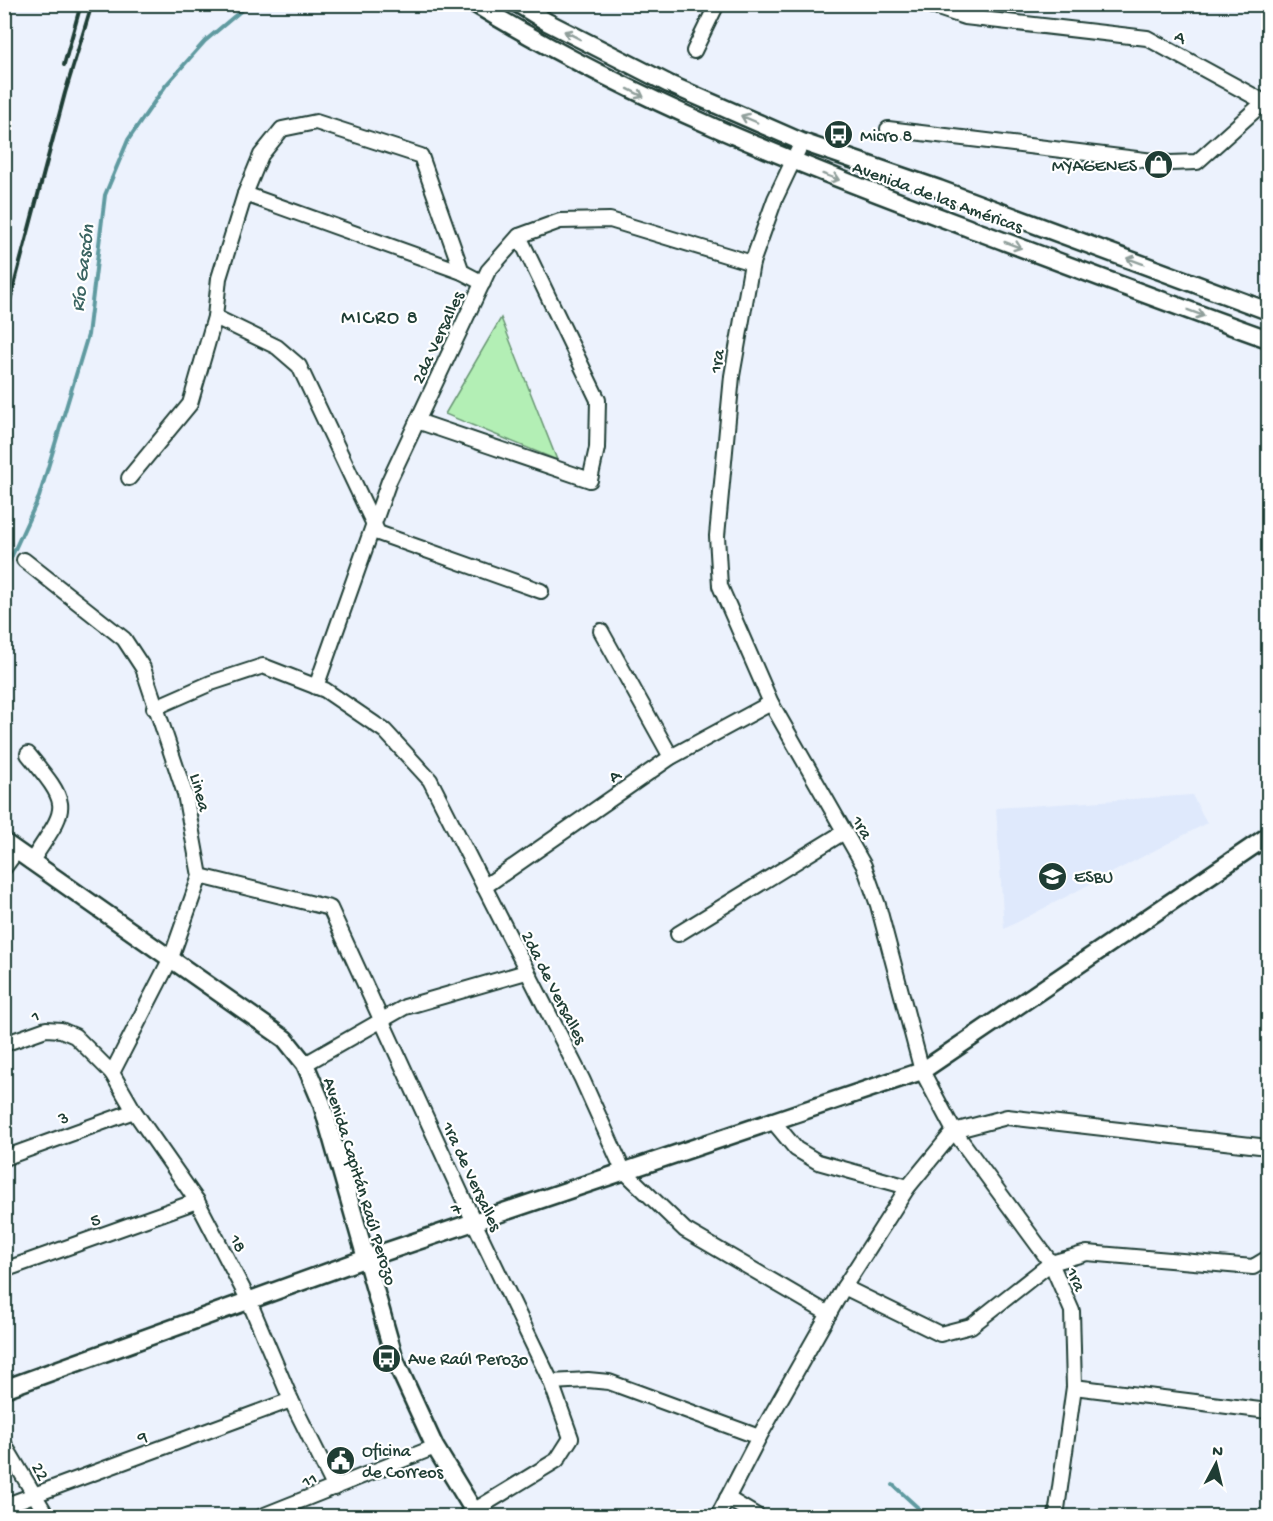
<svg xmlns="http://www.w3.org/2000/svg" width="1273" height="1521" viewBox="0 0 1273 1521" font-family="'Gochi Hand',sans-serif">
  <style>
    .built { fill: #dfe9fc }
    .green { fill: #b3efb5; stroke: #699674; stroke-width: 1.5 }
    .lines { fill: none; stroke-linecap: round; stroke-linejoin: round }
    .stream { stroke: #5f9aa0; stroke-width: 4 }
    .minor-casing { stroke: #1f3d34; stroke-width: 18 }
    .major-casing { stroke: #1f3d34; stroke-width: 21 }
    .minor { stroke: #fff; stroke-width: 14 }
    .major { stroke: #fff; stroke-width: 16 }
    .rail { stroke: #1f3d34; stroke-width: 4 }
    .oneway { stroke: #8f9e9a }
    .labels { text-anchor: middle; stroke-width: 4.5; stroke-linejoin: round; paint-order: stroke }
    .street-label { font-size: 18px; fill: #1f3d34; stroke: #fff }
    .poi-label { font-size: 18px; fill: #1f3d34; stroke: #fff; text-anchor: start }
    .water-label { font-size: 20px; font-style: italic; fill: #3a6461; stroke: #fff }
    .neighbourhood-label { font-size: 20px; letter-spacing: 1.5px; fill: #1f3d34; stroke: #fff }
  </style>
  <rect width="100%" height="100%" fill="#ecf2fd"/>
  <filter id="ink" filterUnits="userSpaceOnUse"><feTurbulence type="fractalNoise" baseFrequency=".0167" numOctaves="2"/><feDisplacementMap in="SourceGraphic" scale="12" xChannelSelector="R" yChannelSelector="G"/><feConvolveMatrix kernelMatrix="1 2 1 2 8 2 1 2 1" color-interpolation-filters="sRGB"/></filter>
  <g filter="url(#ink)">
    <path class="built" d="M1192,795l15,28 -203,106 -8,-121z"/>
    <path class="green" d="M501,318l56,142 -112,-46z"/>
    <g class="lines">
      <g class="stream">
        <path d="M4,573l35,-76 49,-162 17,-140 23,-55 38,-55 39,-44 44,-37"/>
        <path d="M893,1485l34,31"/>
      </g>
      <defs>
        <g id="minor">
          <path d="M926,4l39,13 182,21 121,66"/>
          <path d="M694,51l23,-47"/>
          <path d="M888,129l282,34 27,-1 67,-60"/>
          <path d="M802,142l-27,57 -23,64 -20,113 -15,160 3,50 51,117 93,163 14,39 44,166 32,60 97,132 21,48 2,76 -18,129"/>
          <path d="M245,194l217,78 21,11"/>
          <path d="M462,272l-41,-116 -105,-34 -34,7 -21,26 -16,39 -26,84 -4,39 62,30 22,19 79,167 163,58"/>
          <path d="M417,421l173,59 7,-32 1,-48 -79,-164"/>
          <path d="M129,478l61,-74 25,-87"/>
          <path d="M24,560l100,79 19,29 42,126 15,82 -29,82 -59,115"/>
          <path d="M601,631l70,126"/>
          <path d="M316,687l73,-206 99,-210 31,-35 41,-15 50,-1 142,43"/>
          <path d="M154,708l57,-25 52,-17 62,24 60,41 45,49 152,299 41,91 62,60 144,84"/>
          <path d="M28,754c45,55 40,51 3,108"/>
          <path d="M4,868l12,-16"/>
          <path d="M200,876l130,32 144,314 77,160 20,56 -14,22 -92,56"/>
          <path d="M484,887l187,-130 100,-54"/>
          <path d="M678,934l166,-102"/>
          <path d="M4,1044l42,-15 15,1 14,6 37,37 22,38 63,90 52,100 42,99 44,88"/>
          <path d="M305,1064l100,-57 121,-35"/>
          <path d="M772,1120l24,29 22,13 90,25"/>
          <path d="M4,1158l130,-47"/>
          <path d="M4,1270l193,-69"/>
          <path d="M844,1287l96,47 31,-8 80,-63 36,-10 166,14 15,-9"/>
          <path d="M551,1382l37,-2 21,2 150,55"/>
          <path d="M1074,1387l194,24"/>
          <path d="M4,1444l43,72"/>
          <path d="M727,1498l30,18"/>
          <path d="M4,1506l287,-106"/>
          <path d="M262,1516l173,-69"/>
          <path d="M718,1516l41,-79 85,-150 64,-100 46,-56 53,-14 261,30"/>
        </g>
        <g id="major">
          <path d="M475,4c157,96 319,159 491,223 101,38 201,76 302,112"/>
          <path d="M518,4l29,18 122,62 133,58 137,47 329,122"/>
          <path d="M4,842l281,197 20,25 17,40 73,256 40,87 42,69"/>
          <path d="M4,1389l360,-130 558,-188 346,-235"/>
        </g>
      </defs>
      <use href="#minor" class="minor-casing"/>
      <use href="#major" class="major-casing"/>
      <use href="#minor" class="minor"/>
      <use href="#major" class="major"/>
      <g class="rail">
        <path d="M64,65l17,-61"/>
        <path d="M4,323l61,-230 27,-89"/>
      </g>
    </g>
    <defs><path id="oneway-shaft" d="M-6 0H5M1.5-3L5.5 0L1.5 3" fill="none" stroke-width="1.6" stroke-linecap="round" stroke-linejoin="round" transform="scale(1.5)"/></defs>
    <g class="oneway">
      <use href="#oneway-shaft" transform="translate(572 35) rotate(-153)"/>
      <use href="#oneway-shaft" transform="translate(636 93) rotate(27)"/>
      <use href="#oneway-shaft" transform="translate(749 119) rotate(-157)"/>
      <use href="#oneway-shaft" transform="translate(831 177) rotate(20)"/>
      <use href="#oneway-shaft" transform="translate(1013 245) rotate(20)"/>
      <use href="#oneway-shaft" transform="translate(1135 261) rotate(-160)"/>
      <use href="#oneway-shaft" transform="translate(1196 313) rotate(20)"/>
    </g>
  </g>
  <defs>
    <symbol id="bus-disc" viewBox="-11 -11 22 22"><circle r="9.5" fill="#1f3d34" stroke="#fff"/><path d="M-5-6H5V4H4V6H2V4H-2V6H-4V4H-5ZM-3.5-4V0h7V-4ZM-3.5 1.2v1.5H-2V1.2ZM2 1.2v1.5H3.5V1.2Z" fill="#fff"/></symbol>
    <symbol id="shop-disc" viewBox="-11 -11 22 22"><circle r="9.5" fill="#1f3d34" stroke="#fff"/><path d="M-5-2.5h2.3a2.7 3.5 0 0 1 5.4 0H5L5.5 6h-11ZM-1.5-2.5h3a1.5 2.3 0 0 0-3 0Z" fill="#fff"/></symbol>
    <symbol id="school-disc" viewBox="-11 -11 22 22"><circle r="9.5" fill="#1f3d34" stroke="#fff"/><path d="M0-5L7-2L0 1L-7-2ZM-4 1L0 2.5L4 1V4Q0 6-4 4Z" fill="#fff"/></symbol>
    <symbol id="civic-disc" viewBox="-11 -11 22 22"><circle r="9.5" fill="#1f3d34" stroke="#fff"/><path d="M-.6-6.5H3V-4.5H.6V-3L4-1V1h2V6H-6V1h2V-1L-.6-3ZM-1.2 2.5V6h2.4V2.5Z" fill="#fff"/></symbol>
  </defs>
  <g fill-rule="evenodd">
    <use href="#bus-disc" x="822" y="118" width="33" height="33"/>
    <use href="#shop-disc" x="1142" y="148" width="33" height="33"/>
    <use href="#school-disc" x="1036" y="860" width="33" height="33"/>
    <use href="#bus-disc" x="370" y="1342" width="33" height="33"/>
    <use href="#civic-disc" x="324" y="1444" width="33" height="33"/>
  </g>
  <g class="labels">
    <g class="street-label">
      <text transform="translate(1181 36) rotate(29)" y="6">A</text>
      <text transform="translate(938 196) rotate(20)" y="6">Avenida de las Américas</text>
      <text transform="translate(437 337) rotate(-65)" y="6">2da Versalles</text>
      <text transform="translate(716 361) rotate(-81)" y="6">1ra</text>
      <text transform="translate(614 775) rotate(-35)" y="6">A</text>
      <text transform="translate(201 792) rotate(75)" y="6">Linea</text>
      <text transform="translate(863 827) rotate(60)" y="6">1ra</text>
      <text transform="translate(555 987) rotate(63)" y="6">2da de Versalles</text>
      <text transform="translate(35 1015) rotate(-14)" y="6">1</text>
      <text transform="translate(63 1117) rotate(-20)" y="6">3</text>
      <text transform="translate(473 1176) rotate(65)" y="6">1ra de Versalles</text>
      <text transform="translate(361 1181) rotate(73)" y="6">Avenida Capitán Raúl Perozo</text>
      <text transform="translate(456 1208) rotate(-19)" y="6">7</text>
      <text transform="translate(95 1219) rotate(-20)" y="6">5</text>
      <text transform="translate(239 1243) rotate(63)" y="6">18</text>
      <text transform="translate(1077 1279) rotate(67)" y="6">1ra</text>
      <text transform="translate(142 1436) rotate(-20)" y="6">9</text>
      <text transform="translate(41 1471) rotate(60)" y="6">22</text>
      <text transform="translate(309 1479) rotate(-22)" y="6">11</text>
    </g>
    <g class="poi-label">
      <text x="860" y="141">Micro 8</text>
      <text x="1137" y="171" text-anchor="end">MYAGENES</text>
      <text x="1074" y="882">ESBU</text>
      <text x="408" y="1364">Ave Raúl Perozo</text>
      <text x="362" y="1456">Oficina<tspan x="362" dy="21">de Correos</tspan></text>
    </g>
    <g class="water-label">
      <text transform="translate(81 268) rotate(-83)" y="7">Río Gascón</text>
    </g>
    <g class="neighbourhood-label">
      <text x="380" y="323">MICRO 8</text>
    </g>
  </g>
  <rect width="1273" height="1521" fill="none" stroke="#fff" stroke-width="24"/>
  <rect x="12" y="12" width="1249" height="1497" fill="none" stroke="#1f3d34" stroke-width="2" filter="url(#ink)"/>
  <g transform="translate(1216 1464) rotate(7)" stroke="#ffffff" stroke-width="4.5" paint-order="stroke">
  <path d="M0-4.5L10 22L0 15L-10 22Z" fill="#1f3d34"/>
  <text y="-9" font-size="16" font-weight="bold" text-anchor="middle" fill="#1f3d34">N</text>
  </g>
</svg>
